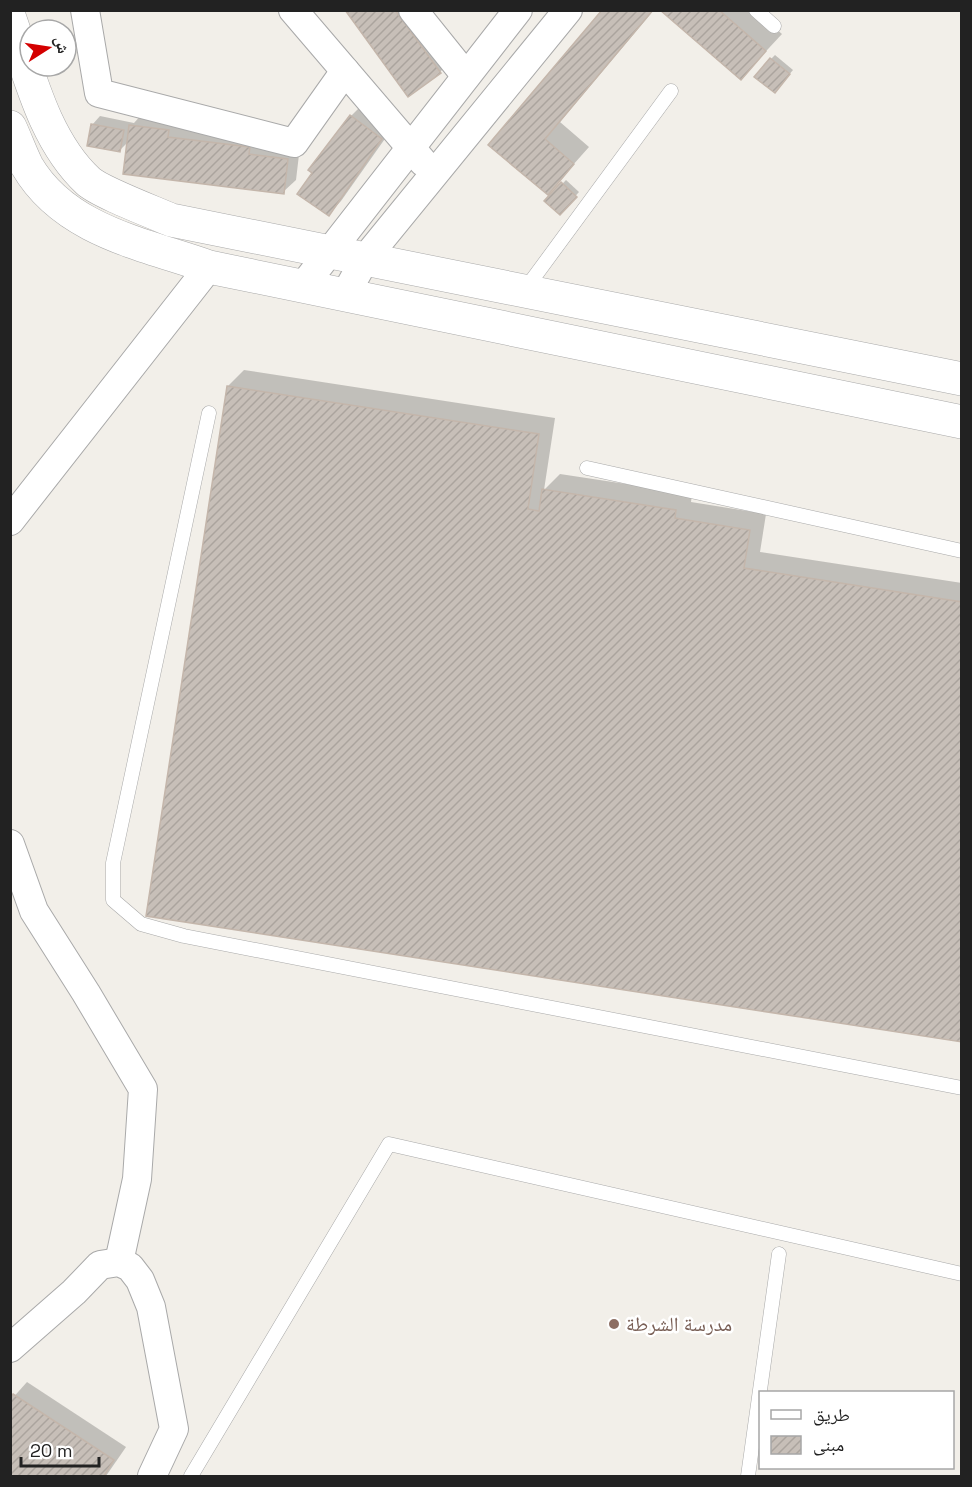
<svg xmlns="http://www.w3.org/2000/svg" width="972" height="1487" viewBox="0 0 972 1487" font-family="'Space Grotesk','Noto Naskh Arabic',sans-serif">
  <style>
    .shadow { fill: #0003 }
    .building { fill: url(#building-hatch); stroke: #c4b6ab; stroke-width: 1.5 }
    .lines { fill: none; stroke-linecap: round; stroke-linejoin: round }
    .service-casing { stroke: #a9a9a9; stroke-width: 15 }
    .minor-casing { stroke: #a9a9a9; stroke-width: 30 }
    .tertiary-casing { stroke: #a9a9a9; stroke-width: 34 }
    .service { stroke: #fff; stroke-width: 14 }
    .minor { stroke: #fff; stroke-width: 28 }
    .tertiary { stroke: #fff; stroke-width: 33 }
    .education-dot { fill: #8d6e63; stroke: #fff; stroke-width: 2 }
    .labels { text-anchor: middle; stroke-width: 5; stroke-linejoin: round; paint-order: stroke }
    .education-label { font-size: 20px; fill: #785e54; stroke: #fff; text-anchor: start }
  </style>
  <defs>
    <pattern id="building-hatch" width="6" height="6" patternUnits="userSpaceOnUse" patternTransform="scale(1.5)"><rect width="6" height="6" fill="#c7bfb8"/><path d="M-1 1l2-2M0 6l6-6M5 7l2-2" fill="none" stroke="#aba49e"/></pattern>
  </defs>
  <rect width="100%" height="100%" fill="#f2efe9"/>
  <g class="shadow">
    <path d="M347,10h76l33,46 -16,16z"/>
    <path d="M604,10h50l-94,112 29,25 -41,46 -57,-49z"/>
    <path d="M662,10h92l28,24 -41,44z"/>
    <path d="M775,55l18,15 -15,18 -7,-29z"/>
    <path d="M363,104l31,22 -53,75 -12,13 22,-98z"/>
    <path d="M143,113l157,33 -4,34 -13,12 -154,-51 -10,10 -27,-26 8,-9 34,7z"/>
    <path d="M566,180l13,12 -19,21 -14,-12z"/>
    <path d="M244,370l311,48 -11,72 16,-16 132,20 -1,8 75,12 -6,38 202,31v458l-734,-655z"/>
    <path d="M27,1382l99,65 -20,29h-96v-75z"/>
  </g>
  <g class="building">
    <path d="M345,10h50l46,63 -33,24z"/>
    <path d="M602,10h51l-108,129 29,25 -26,31 -60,-50z"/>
    <path d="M660,10h59l47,41 -25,29z"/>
    <path d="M770,58l20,16 -15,19 -21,-16z"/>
    <path d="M350,115l32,24 -53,77 -32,-22 15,-21 -4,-3z"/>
    <path d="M91,124l33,6 -4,22 -33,-6z"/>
    <path d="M129,125l40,5 -1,7 82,10 -1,7 39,5 -4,35 -161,-20z"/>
    <path d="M561,182l16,15 -17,18 -16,-14z"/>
    <path d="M227,386l312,48 -11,75 11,2 3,-22 134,21 -1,8 75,12 -6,38 218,34v440l-816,-126z"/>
    <path d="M13,1394l101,66 -10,16h-94v-78z"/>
  </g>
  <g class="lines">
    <defs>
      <g id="service">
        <path d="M756,10l18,16"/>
        <path d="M524,291l147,-200"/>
        <path d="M209,413l-96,450v37l28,24 43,12 778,152"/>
        <path d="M587,468l375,83"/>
        <path d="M191,1476l198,-332 573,130"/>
        <path d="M748,1476l31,-222"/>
      </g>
      <g id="minor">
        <path d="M85,10l14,83 195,50 51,-72"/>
        <path d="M293,10l130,152"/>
        <path d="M413,10l53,66"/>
        <path d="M303,286l215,-276"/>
        <path d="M345,295l20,-36 203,-249"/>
        <path d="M10,521l199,-254"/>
        <path d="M10,844l24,67 52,82 57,96 -6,90 -18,83"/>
        <path d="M10,1348l64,-56 26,-27 19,-3 11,5 10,13 11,27 23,122 -22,47"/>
      </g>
      <g id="tertiary">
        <path d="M10,19c19,54 34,121 78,162 12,11 65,31 83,39l791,159"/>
        <path d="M10,127c6,13 11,27 17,39 38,65 117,78 182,101l753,155"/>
      </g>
    </defs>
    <use href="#service" class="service-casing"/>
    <use href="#minor" class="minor-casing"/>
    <use href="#tertiary" class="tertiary-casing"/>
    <use href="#service" class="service"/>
    <use href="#minor" class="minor"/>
    <use href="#tertiary" class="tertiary"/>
  </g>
  <circle class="education-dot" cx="614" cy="1324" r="6"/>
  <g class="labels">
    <g class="education-label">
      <text x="626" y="1331">مدرسة الشرطة</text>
    </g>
  </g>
  <rect width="972" height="1487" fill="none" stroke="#222222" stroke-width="24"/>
  <rect x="759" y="1391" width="195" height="78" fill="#ffffff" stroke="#a7a7a7" stroke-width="1.5"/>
  <rect x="771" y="1410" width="30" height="9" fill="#ffffff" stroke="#a7a7a7" stroke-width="1.5"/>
  <text x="813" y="1421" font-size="18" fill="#222222">طريق</text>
  <rect x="771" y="1436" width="30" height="18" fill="url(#building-hatch)" stroke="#a7a7a7" stroke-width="1.5"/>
  <text x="813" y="1451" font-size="18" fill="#222222">مبنى</text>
  <g transform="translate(48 48) rotate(78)"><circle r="28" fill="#ffffff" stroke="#a7a7a7" stroke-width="1.5"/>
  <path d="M0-4.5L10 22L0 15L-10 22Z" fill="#d40000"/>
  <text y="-9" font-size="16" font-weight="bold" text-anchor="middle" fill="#222222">ش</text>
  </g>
  <path d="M21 1457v9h78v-9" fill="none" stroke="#222222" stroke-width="3"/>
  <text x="30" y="1457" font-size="18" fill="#222222" stroke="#ffffff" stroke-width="4.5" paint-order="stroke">20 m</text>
</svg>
